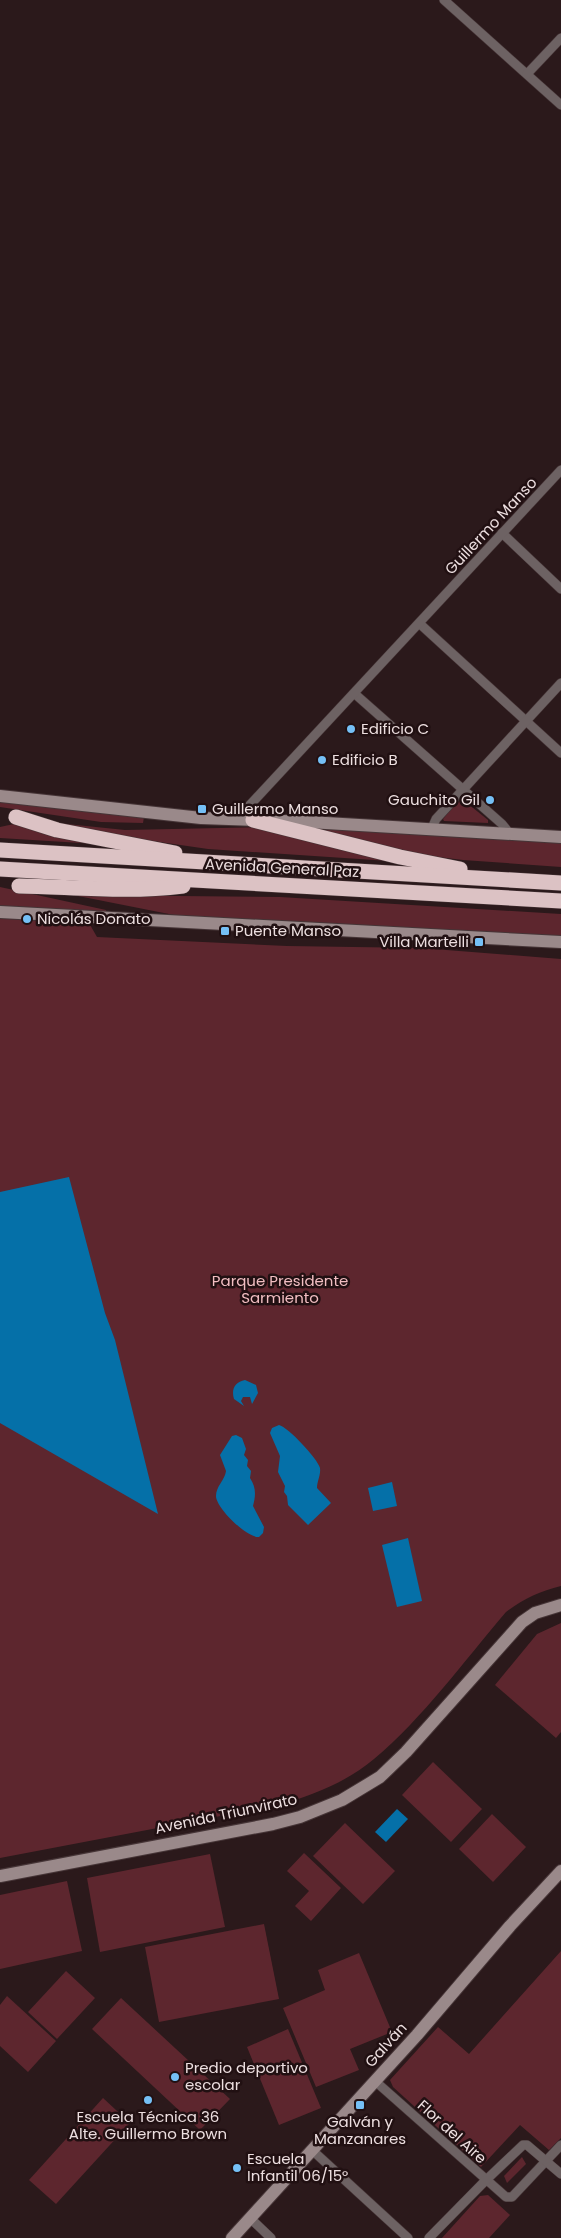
<svg xmlns="http://www.w3.org/2000/svg" width="561" height="2238" viewBox="0 0 561 2238" font-family="Poppins,sans-serif">
  <style>
    .green { fill: #5d262e }
    .water { fill: #0570a8 }
    .lines { fill: none; stroke-linecap: round; stroke-linejoin: round }
    .street-casing { stroke: #463537; stroke-width: 10 }
    .secondary-casing { stroke: #463537; stroke-width: 14 }
    .highway-casing { stroke: #463537; stroke-width: 16 }
    .street { stroke: #6d6263; stroke-width: 9 }
    .secondary { stroke: #9a898a; stroke-width: 12 }
    .highway { stroke: #dcc2c4; stroke-width: 15 }
    .poi-dot { fill: #75c0f6; stroke: #211012; stroke-width: 2 }
    .labels { text-anchor: middle; stroke-width: 5; stroke-linejoin: round; paint-order: stroke }
    .street-label { font-size: 15px; fill: #eddfe0; stroke: #211012 }
    .poi-label { font-size: 15px; fill: #eddfe0; stroke: #211012; text-anchor: start }
    .park-label { font-size: 15px; fill: #f2bec2; stroke: #211012 }
  </style>
  <rect width="100%" height="100%" fill="#2b191b"/>
  <g class="green">
    <path d="M462,799l26,21v3l-44,-2 -1,-2 15,-18z"/>
    <path d="M0,801l144,16 -1,6 -42,-1 -101,-15z"/>
    <path d="M57,823l68,7 137,-3 127,34 -181,-12 -76,-11z"/>
    <path d="M14,824l83,20 -97,-6v-11z"/>
    <path d="M302,827l259,15v25l-98,-7 -58,-7z"/>
    <path d="M0,887l106,23v3l-106,-6z"/>
    <path d="M73,895l207,2 281,17v24l-382,-22z"/>
    <path d="M0,917l89,6 8,14 190,9 134,2 140,11v627c-21,5 -38,13 -55,26 -42,49 -83,106 -132,147 -27,23 -63,37 -96,46l-278,53z"/>
    <path d="M561,1623v109l-5,6 -61,-53 42,-51z"/>
    <path d="M433,1762l49,47 -31,33 -49,-47z"/>
    <path d="M492,1814l34,33 -33,35 -34,-33z"/>
    <path d="M345,1823l50,48 -32,33 -50,-48z"/>
    <path d="M304,1853l37,35 -30,33 -16,-15 14,-15 -22,-20z"/>
    <path d="M210,1854l15,73 -125,25 -13,-74z"/>
    <path d="M67,1881l15,70 -82,18v-74z"/>
    <path d="M264,1924l15,75 -120,23 -14,-75z"/>
    <path d="M561,1951v187l-12,12 -29,-25 -39,42 -88,-80 -3,-7 48,-53 31,27z"/>
    <path d="M359,1953l33,79 -42,17 9,21 -43,17 -33,-79 42,-18 -7,-20z"/>
    <path d="M66,1971l29,27 -38,41 -29,-27z"/>
    <path d="M7,1996l49,45 -28,31 -28,-26v-41z"/>
    <path d="M121,1998l109,101 -30,31 -108,-101z"/>
    <path d="M288,2029l33,79 -42,17 -32,-78z"/>
    <path d="M103,2098l27,25 -74,81 -27,-24z"/>
    <path d="M522,2157l4,7 -19,19 -3,-7z"/>
    <path d="M488,2195l22,20 -21,23h-47l38,-42z"/>
  </g>
  <g class="water">
    <path d="M69,1177l36,136 10,27 43,174 -158,-91v-231z"/>
    <path d="M245,1380l11,5 2,8 -6,11 -2,-7h-7l-2,4 3,5 -10,-7c-3,-10 1,-17 11,-19z"/>
    <path d="M279,1425c9,2 39,34 41,43 1,7 -3,13 -3,20l14,15 -23,22 -20,-20 -1,-9 -3,-4 1,-6 -7,-14 2,-16 -10,-23 2,-5z"/>
    <path d="M236,1435l6,3 4,11 -2,6 4,5 -1,6 4,5 -1,7c6,9 6,17 3,28l11,21 -1,6 -4,4c-12,1 -43,-29 -43,-41 0,-10 9,-16 10,-25l-6,-16 12,-19z"/>
    <path d="M392,1482l5,24 -24,5 -5,-23z"/>
    <path d="M408,1538l14,63 -25,6 -15,-62z"/>
    <path d="M397,1809l11,10 -22,23 -11,-10z"/>
  </g>
  <g class="lines">
    <defs>
      <g id="street">
        <path d="M444,0l117,105"/>
        <path d="M527,74l34,-36"/>
        <path d="M502,533l59,56"/>
        <path d="M420,624l141,129"/>
        <path d="M355,694l147,130 8,10"/>
        <path d="M236,820l325,-350"/>
        <path d="M431,830l5,-11 125,-136"/>
        <path d="M375,2081l131,116h6l49,-52"/>
        <path d="M312,2150l96,88"/>
        <path d="M250,2218l21,20"/>
        <path d="M429,2238l56,-57 38,-36h4l34,29"/>
      </g>
      <g id="secondary">
        <path d="M0,796l201,22 108,4 252,15"/>
        <path d="M0,912l561,30"/>
        <path d="M0,1876l273,-52 27,-7 42,-17 38,-23 26,-25 116,-130 13,-9 26,-8"/>
        <path d="M232,2238l185,-203 93,-109 51,-55"/>
      </g>
      <g id="highway">
        <path d="M16,817l41,13 118,23"/>
        <path d="M253,820l147,37 60,12"/>
        <path d="M0,850l561,33"/>
        <path d="M0,869l561,32"/>
        <path d="M19,886c55,1 109,7 164,0"/>
      </g>
    </defs>
    <use href="#street" class="street-casing"/>
    <use href="#secondary" class="secondary-casing"/>
    <use href="#highway" class="highway-casing"/>
    <use href="#street" class="street"/>
    <use href="#secondary" class="secondary"/>
    <use href="#highway" class="highway"/>
  </g>
  <g class="poi-dot">
    <circle cx="351" cy="729" r="5"/>
    <circle cx="322" cy="760" r="5"/>
    <circle cx="490" cy="800" r="5"/>
    <rect x="197" y="804" width="10" height="10" rx="2.5"/>
    <circle cx="27" cy="919" r="5"/>
    <rect x="220" y="926" width="10" height="10" rx="2.5"/>
    <rect x="474" y="937" width="10" height="10" rx="2.5"/>
    <circle cx="175" cy="2077" r="5"/>
    <circle cx="148" cy="2100" r="5"/>
    <rect x="355" y="2100" width="10" height="10" rx="2.5"/>
    <circle cx="237" cy="2168" r="5"/>
  </g>
  <g class="labels">
    <g class="street-label">
      <text transform="translate(491 526) rotate(-47)" y="5">Guillermo Manso</text>
      <text transform="translate(282 868) rotate(3)" y="5">Avenida General Paz</text>
      <text transform="translate(226 1814) rotate(-12)" y="5">Avenida Triunvirato</text>
      <text transform="translate(386 2045) rotate(-48)" y="5">Galván</text>
      <text transform="translate(452 2132) rotate(42)" y="5">Flor del Aire</text>
    </g>
    <g class="poi-label">
      <text x="361" y="734">Edificio C</text>
      <text x="332" y="765">Edificio B</text>
      <text x="480" y="805" text-anchor="end">Gauchito Gil</text>
      <text x="212" y="814">Guillermo Manso</text>
      <text x="37" y="924">Nicolás Donato</text>
      <text x="235" y="936">Puente Manso</text>
      <text x="469" y="947" text-anchor="end">Villa Martelli</text>
      <text x="185" y="2073">Predio deportivo<tspan x="185" dy="17">escolar</tspan></text>
      <text x="148" y="2122" text-anchor="middle">Escuela Técnica 36<tspan x="148" dy="17">Alte. Guillermo Brown</tspan></text>
      <text x="360" y="2127" text-anchor="middle">Galván y<tspan x="360" dy="17">Manzanares</tspan></text>
      <text x="247" y="2164">Escuela<tspan x="247" dy="17">Infantil 06/15°</tspan></text>
    </g>
    <g class="park-label">
      <text x="280" y="1286">Parque Presidente<tspan x="280" dy="17">Sarmiento</tspan></text>
    </g>
  </g>
</svg>
